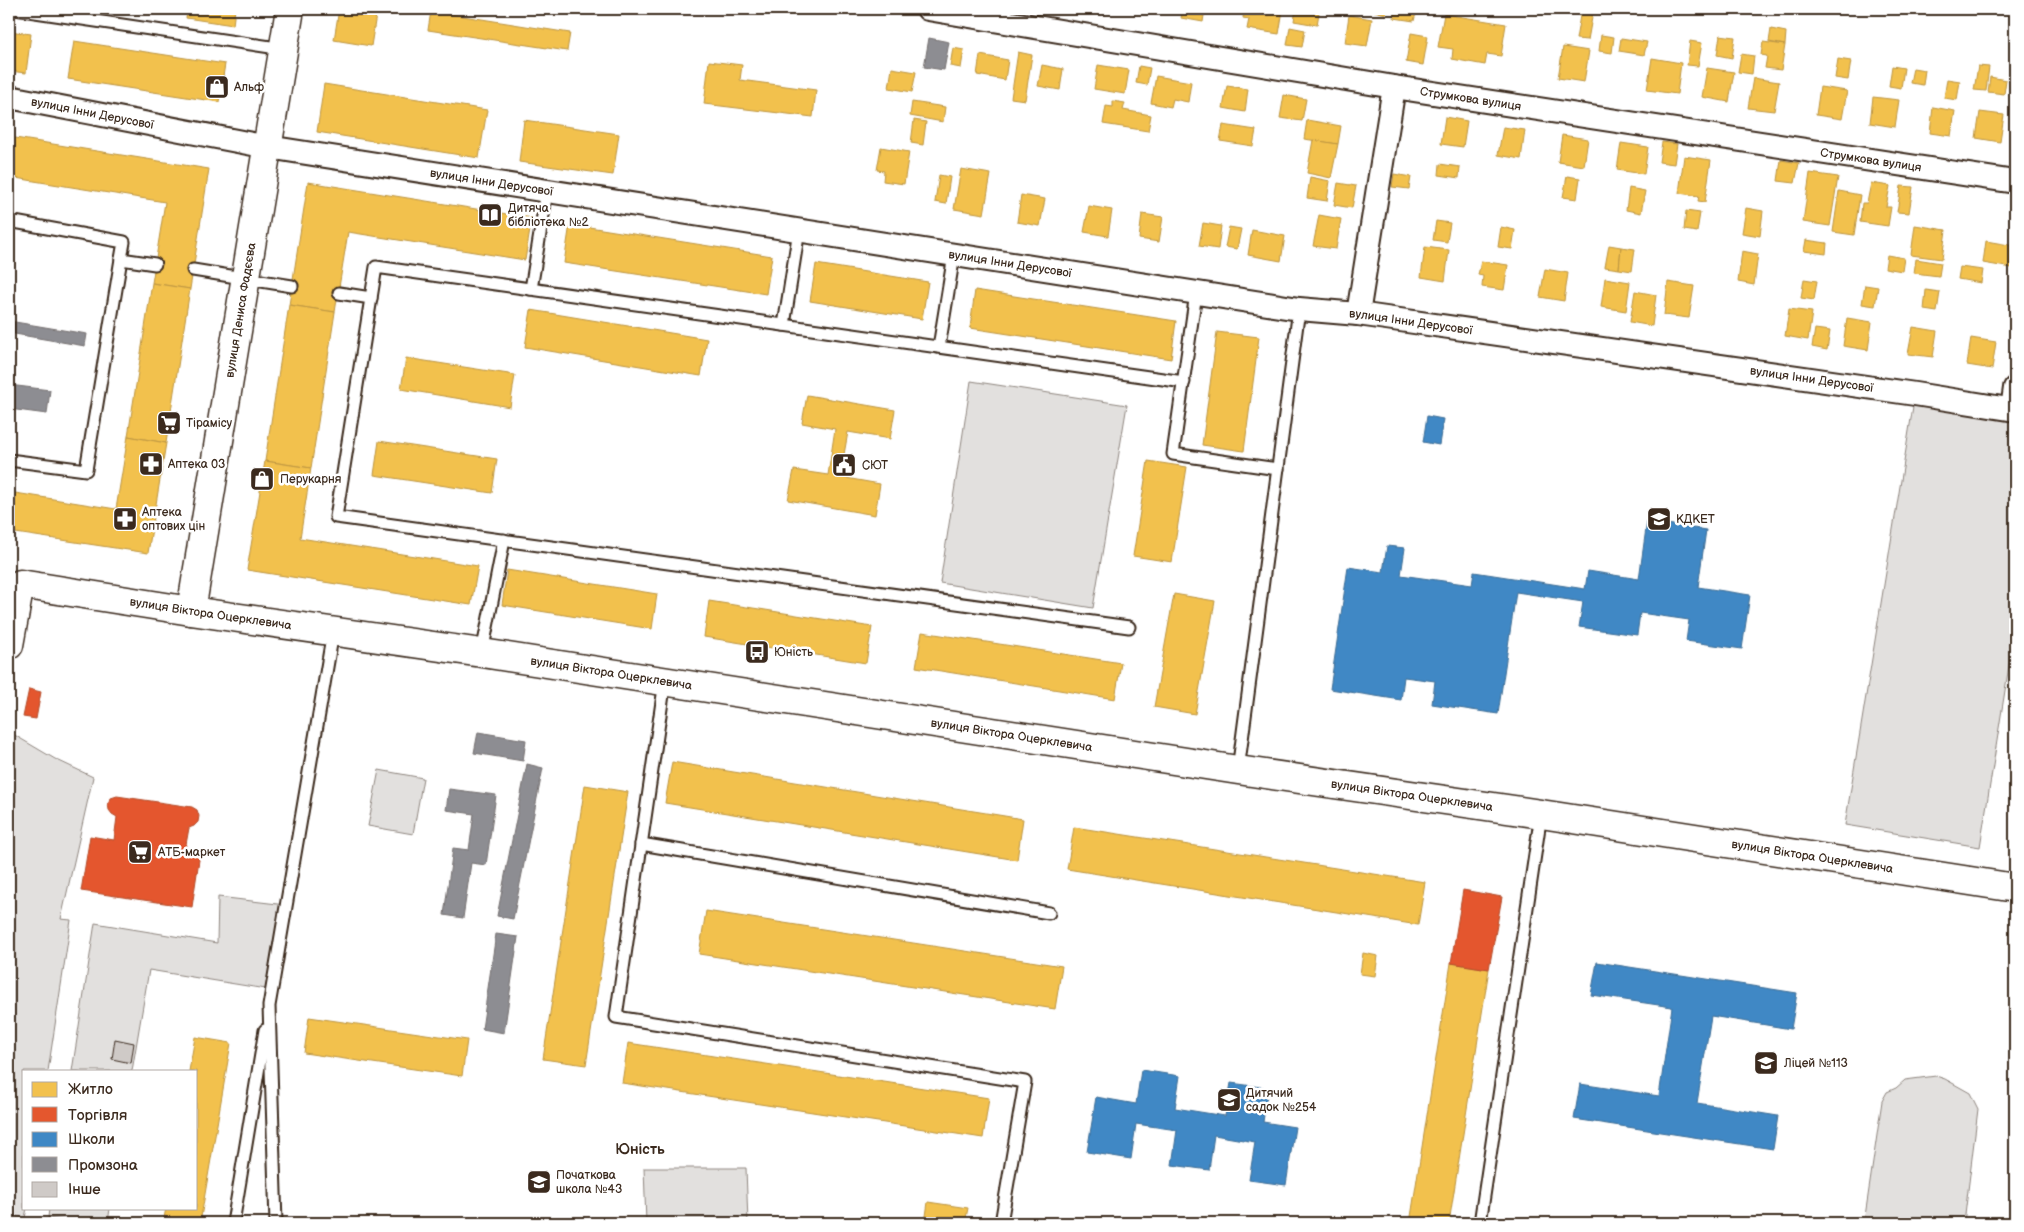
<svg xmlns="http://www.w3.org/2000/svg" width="2024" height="1232" viewBox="0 0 2024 1232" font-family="'Balsamiq Sans',sans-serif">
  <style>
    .green { fill: #e2e0de; stroke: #8e857e }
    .homes { fill: #f2c14e; stroke: #bb9440 }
    .shops { fill: #e4572e; stroke: #b14a29 }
    .schools { fill: #3f88c5; stroke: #3e6c93 }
    .industry { fill: #8d8d92; stroke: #746f6f }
    .building { fill: #cfcac7; stroke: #3b2a1e }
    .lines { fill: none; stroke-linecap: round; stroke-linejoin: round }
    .lane-casing { stroke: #3b2a1e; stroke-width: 15 }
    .street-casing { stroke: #3b2a1e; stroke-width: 26 }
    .secondary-casing { stroke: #3b2a1e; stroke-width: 31 }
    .lane { stroke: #fff; stroke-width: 11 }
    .street { stroke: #fff; stroke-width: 22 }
    .secondary { stroke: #fff; stroke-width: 28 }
    .labels { text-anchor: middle; stroke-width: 5; stroke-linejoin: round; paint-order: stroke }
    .poi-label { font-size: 12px; fill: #3b2a1e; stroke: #fff; text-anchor: start }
    .street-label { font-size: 12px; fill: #3b2a1e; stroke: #fff }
    .quarter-label { font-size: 15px; font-weight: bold; fill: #3b2a1e; stroke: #fff }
  </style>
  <rect width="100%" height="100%" fill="#fff"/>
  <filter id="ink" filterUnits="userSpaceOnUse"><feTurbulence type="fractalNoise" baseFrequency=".02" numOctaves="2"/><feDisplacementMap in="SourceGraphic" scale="10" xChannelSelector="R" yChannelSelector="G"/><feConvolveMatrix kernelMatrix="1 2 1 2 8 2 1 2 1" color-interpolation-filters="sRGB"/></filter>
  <g filter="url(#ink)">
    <g class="green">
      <path d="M971,381l156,24 -34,203 -153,-25z"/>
      <path d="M1915,394l100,16v218l-35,219 -135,-22z"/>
      <path d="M11,733l44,26 38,18 -32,142 10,1 -23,151h-24v137h3l-2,10 -16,-3v-468z"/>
      <path d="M379,770l44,8 -10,56 -45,-8z"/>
      <path d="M218,897l68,8 -14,85 -123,-20 -17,101h-60l23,-148 122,20z"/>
      <path d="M1936,1076l9,3 25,14 8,16 -14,114h-100l18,-122 5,-9 9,-4 9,-8z"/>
      <path d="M644,1168h102l2,55h-102z"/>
      <path d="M49,1208h61l-2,15h-46v-3l-14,-2z"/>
    </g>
    <g class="homes">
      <path d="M188,9h47l-2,16 -47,-7z"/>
      <path d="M339,9h38l-6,37 -37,-6z"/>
      <path d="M547,9h26l-1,4z"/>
      <path d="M1183,9h22l-2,13 -22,-4z"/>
      <path d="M1244,9l39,1 -4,24 -32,-5 2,-10 -6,-1z"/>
      <path d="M1296,9l23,4 -2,12 -23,-4z"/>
      <path d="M1375,9h12l-1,5 -12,-3z"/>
      <path d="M1395,9h22l-3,12 -20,-3z"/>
      <path d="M1581,10l12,2 -5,28 -12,-1z"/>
      <path d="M431,11l139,22 -3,18 -139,-21z"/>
      <path d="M1444,14l62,10 -5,32 -14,-2 -2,11 -33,-6 1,-10 -15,-2z"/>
      <path d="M1349,15l23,4 -5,27 -22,-3z"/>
      <path d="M1290,27l15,3 -3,17 -15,-2z"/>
      <path d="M1771,29l15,3 -1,13 -16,-3z"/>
      <path d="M9,31l22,3 -5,39 -17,-2z"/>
      <path d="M1411,33l17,3 -5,29 -17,-3z"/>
      <path d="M1601,35l13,2 -2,16 -13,-2z"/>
      <path d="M1720,35l15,2 -3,21 -15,-3z"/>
      <path d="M1621,38l26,4 -3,13 -25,-4z"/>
      <path d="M74,41l151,23 -6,38 -151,-23z"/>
      <path d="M1690,41l12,2 -4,23 -11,-1z"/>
      <path d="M1763,42l22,3 -4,25 -16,-2 2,-12 -6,-1z"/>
      <path d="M1563,47l26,4 -5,31 -26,-4z"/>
      <path d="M953,48l11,2 -3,18 -11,-2z"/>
      <path d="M1018,52l14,3 -7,45 -14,-2z"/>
      <path d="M1741,54l13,2 -2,18 -14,-2z"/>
      <path d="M980,55l28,5 -3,20 -28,-5z"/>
      <path d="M1652,58l29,5 -4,31 -30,-4z"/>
      <path d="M1838,59l13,2 -3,19 -13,-2z"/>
      <path d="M709,61l33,4 -2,15 76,10 -3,27 -109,-13z"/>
      <path d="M1042,65l21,4 -3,21 -22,-4z"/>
      <path d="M1098,65l31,5 -4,24 -31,-5z"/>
      <path d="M1139,66l11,2 -3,17 -11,-2z"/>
      <path d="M1892,66l12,2 -3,20 -12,-2z"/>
      <path d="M1978,66l11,1 -3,24 -12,-1z"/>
      <path d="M892,68l24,4 -4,20 -23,-4z"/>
      <path d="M1707,68l27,4 -5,30 -27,-5z"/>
      <path d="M1913,68l12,2 -2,15 -13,-2z"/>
      <path d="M1156,76l35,6 -3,20 -15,-3 -2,8 -20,-4z"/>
      <path d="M1990,77l16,3 -2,14 -16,-2z"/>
      <path d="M1753,78l26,4 -5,29 -26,-3z"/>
      <path d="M1947,79l13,2 -3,19 -13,-2z"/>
      <path d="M324,84l163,26 -8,48 -162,-26z"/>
      <path d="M1227,86l21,3 -3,23 -22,-4z"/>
      <path d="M1820,87l27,4 -5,28 -26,-4z"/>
      <path d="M1284,95l22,4 -4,22 -22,-3z"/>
      <path d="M1873,97l26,3 -4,27 -25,-4z"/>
      <path d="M1113,101l12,2 -2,7 28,5 -3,16 -45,-7 3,-18 7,1z"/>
      <path d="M912,102l33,5 -2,15 -33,-6z"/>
      <path d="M1933,107l22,4 -4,25 -21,-3z"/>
      <path d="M1980,112l24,3 -4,27 -24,-4z"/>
      <path d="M1445,117l22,4 -4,26 -22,-3z"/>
      <path d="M524,120l95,14 -6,41 -94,-13z"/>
      <path d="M914,120l12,2 -3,23 -12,-2z"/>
      <path d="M1307,120l34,6 -3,18 -34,-5z"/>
      <path d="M1223,125l33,5 -3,16 -33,-5z"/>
      <path d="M1503,127l22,3 -4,29 -23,-4z"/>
      <path d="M1562,135l26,4 -4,27 -26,-4z"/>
      <path d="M9,137l200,32 -19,120 -38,-6 13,-81 -156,-25z"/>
      <path d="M1313,140l25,4 -7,34 -24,-5z"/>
      <path d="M1662,142l15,2 -3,20 -15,-2z"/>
      <path d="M1621,143l27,4 -4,27 -27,-4z"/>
      <path d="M881,147l28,5 -5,32 -21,-3 1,-10 -7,-1z"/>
      <path d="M1684,156l27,4 -6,42 -7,-1 1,-5 -20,-3z"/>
      <path d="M1781,160l18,3 -4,20 -17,-2z"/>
      <path d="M1440,164l20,3 -1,11 -20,-3z"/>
      <path d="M961,169l30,5 -7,40 -30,-5z"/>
      <path d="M1810,173l28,4 -8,49 -27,-4z"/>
      <path d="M1394,174l17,3 -2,12 -17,-2z"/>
      <path d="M939,175l11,2 -4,27 -11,-2z"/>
      <path d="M1567,176l13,2 -3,21 -14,-2z"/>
      <path d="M1310,177l20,4 -3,20 -20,-3z"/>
      <path d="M308,182l224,36 -7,42 -177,-28 -13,80 -46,-7z"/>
      <path d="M1338,183l18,3 -4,22 -18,-3z"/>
      <path d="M1871,183l19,3 -4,21h5l-3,19 -28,-4 2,-19h5z"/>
      <path d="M1901,186l12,1 -4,26 -12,-1z"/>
      <path d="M1629,188l16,3 -4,22 -15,-3z"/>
      <path d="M1839,191l21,4 -6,40 -21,-3z"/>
      <path d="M1021,195l24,4 -5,27 -23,-4z"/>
      <path d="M1089,206l23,4 -4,26 -24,-4z"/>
      <path d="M1746,208l17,3 -3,25 -18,-3z"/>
      <path d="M1686,211l14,2 -3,19 -13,-2z"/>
      <path d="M1142,214l21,3 -4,25 -20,-3z"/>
      <path d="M1319,215l22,4 -5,30 -23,-3z"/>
      <path d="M1436,221l14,2 -3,19 -14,-2z"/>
      <path d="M1203,223l18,3 -3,23 -19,-3z"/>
      <path d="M570,224l202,32 -6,38 -202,-31z"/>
      <path d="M1915,225l31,5 -4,29 -31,-4z"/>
      <path d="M1229,227l12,2 -4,20 -12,-2z"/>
      <path d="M1501,227l14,3 -3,19 -14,-2z"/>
      <path d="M1252,230l33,6 -4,25 -33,-6z"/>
      <path d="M1806,240l21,3 -1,11 -22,-3z"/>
      <path d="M1986,241l29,5 -3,22 -29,-5z"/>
      <path d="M1609,245l12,2 -2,22 -14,-2z"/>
      <path d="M1425,247l24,3 -4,31 -24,-4z"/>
      <path d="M1621,247l14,2 -3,22 -13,-2z"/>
      <path d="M1742,251l16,3 -4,31 -16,-3z"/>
      <path d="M1887,255l17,3 -2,13 -17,-3z"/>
      <path d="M1916,259l25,4 -2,13 -25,-3z"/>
      <path d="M1481,261l27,4 -4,25 -22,-3 1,-11 -5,-1z"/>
      <path d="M816,264l112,18 -6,37 -112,-18z"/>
      <path d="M1960,267l23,3 -2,13 -23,-4z"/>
      <path d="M1545,269l23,4 -4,28 -24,-4z"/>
      <path d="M1605,278l25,4 -4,29 -25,-4z"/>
      <path d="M1804,279l13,2 -3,19 -13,-2z"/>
      <path d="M1668,282l26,4 -5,32 -25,-3z"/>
      <path d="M152,283l38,6 -24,154 -38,-7z"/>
      <path d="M1865,285l13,2 -3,19 -13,-2z"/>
      <path d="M975,290l201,31 -5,38 -201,-31z"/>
      <path d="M1926,290l14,2 -3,20 -13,-2z"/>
      <path d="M1635,291l21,4 -4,31 -22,-4z"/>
      <path d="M289,305l46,7 -24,156 -46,-7z"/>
      <path d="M1789,309l23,3 -4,28 -23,-4z"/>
      <path d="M531,310l176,29 -6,37 -176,-29z"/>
      <path d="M1847,318l25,4 -4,28 -25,-4z"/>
      <path d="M1913,327l24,4 -4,26 -25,-3z"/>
      <path d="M1815,329l15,2 -3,19 -15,-3z"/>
      <path d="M1217,332l42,5 -15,114 -42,-6z"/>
      <path d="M1971,338l25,4 -4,27 -25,-4z"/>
      <path d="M406,358l109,17 -5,32 -109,-18z"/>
      <path d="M807,395l88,15 -5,29 -42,-7 -8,45 40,7 -5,31 -87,-15 6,-30 34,5 7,-46 -33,-6z"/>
      <path d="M128,436l38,7 -18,110 -139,-21v-40l107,17z"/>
      <path d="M379,441l118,18 -5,34 -118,-18z"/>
      <path d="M265,461l46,7 -11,70 178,28 -7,39 -224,-35z"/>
      <path d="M1148,461l39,6 -15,95 -39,-6z"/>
      <path d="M507,570l150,24 -5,35 -150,-24z"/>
      <path d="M1174,594l41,7 -20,113 -41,-7z"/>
      <path d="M709,601l163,26 -6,36 -162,-26z"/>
      <path d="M922,632l199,31 -6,36 -199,-32z"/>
      <path d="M672,762l351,57 -6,41 -352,-57z"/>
      <path d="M585,785l43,7 -42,273 -43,-6z"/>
      <path d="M1074,827l351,55 -7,43 -351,-56z"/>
      <path d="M706,911l356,55 -7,43 -356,-55z"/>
      <path d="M1363,953l15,3 -3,20 -15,-2z"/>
      <path d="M1451,963l38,6 -40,254h-39z"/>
      <path d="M309,1017l158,23 -5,36 -158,-23z"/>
      <path d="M195,1037l36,6 -31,180h-37l3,-15h30v-137h-7z"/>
      <path d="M628,1043l361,55 -6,40 -361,-55z"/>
      <path d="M928,1202l40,6 -3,15h-40z"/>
    </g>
    <g class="shops">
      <path d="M29,689l12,3 -5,27 -13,-2z"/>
      <path d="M117,796l75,11 5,3 2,6 -1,6 -4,4 -5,2 -4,22 15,3 -8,54 -111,-16 9,-55 24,4 3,-23 -5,-3 -3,-4 -1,-6 3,-6z"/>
      <path d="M1463,890l39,7 -13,72 -38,-6z"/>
    </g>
    <g class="schools">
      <path d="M1427,416l16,3 -4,26 -16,-3z"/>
      <path d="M1647,521l59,9 -8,57 52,8 -8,54 -56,-8 3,-21 -49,-7 -3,22 -58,-8 4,-25 -67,-10 -18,122 -66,-10 3,-23 -31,-4 -3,23 -71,-11 18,-122 35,5 4,-26 18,2 -4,27 71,10 2,-13 111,17 3,-18 51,8z"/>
      <path d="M1597,962l200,31 -6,36 -80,-13 -14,87 81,13 -5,33 -199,-30 6,-35 79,12 13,-89 -81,-12z"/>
      <path d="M1141,1070l39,6 -5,32 50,8 6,-33 37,5 -5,34 32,5 -9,58 -37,-5 6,-38 -41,-7 -5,35 -37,-5 5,-35 -41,-6 -5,35 -44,-7 9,-55 40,7z"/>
    </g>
    <g class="industry">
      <path d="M929,38l20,4 -5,28 -20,-3z"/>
      <path d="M9,321l78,13 -2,12 -76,-13z"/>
      <path d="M9,385l41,5 -3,24 -38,-5z"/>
      <path d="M478,732l48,8 -3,21 -49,-8z"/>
      <path d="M527,764l16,4 -30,151 -16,-3z"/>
      <path d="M449,789l47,6 -10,70 -15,-2 -8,55 -19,-3 9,-67 16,2 5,-36 -28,-4z"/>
      <path d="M496,934l22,3 -14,96 -22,-4z"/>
    </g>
    <path class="building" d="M115,1039l19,4 -3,20 -19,-4z"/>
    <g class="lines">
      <defs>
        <g id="lane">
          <path d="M15,9l269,40"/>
          <path d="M9,221l115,21 -3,17 34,5"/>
          <path d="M193,270l99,16"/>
          <path d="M531,289l16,-98"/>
          <path d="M339,293l32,5 -35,219 793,110"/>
          <path d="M1196,293l-23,161 105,15"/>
          <path d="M371,298l5,-31 808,115"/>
          <path d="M784,325l15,-95"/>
          <path d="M939,347l15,-92"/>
          <path d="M9,460l77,10 35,-211"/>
          <path d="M482,653l22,-113"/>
          <path d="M665,681l-49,336 409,65 -24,141"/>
          <path d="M1238,770l61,-461"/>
          <path d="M641,844l408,69"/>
          <path d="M233,1223l32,-193"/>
          <path d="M276,1223l-7,-217 64,-374"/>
          <path d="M1480,1223l61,-409"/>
        </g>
        <g id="street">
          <path id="s1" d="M928,9l466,78 621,95"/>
          <path id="s2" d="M9,97l259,50 1031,162 59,5 557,80 100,16"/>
          <path d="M1358,314l36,-227"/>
          <path d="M2012,409l3,-21"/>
        </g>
        <g id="secondary">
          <path id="s3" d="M191,611l99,-602"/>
          <path id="s4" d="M9,645l11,-61 171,27 291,42 756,117 303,44 474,74"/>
        </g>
      </defs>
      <use href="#lane" class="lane-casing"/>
      <use href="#street" class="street-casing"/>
      <use href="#secondary" class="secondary-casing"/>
      <use href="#lane" class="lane"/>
      <use href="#street" class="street"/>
      <use href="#secondary" class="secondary"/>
    </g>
  </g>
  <defs>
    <symbol id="shop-square" viewBox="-11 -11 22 22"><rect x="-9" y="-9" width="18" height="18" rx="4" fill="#3b2a1e" stroke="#fff"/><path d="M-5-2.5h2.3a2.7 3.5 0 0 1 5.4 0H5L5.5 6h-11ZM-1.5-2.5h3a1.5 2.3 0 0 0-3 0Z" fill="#fff"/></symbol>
    <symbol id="library-square" viewBox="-11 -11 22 22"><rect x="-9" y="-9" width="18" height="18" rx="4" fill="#3b2a1e" stroke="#fff"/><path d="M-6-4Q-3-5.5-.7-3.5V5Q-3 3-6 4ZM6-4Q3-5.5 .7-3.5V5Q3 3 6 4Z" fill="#fff"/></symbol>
    <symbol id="supermarket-square" viewBox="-11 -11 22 22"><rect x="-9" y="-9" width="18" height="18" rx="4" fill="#3b2a1e" stroke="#fff"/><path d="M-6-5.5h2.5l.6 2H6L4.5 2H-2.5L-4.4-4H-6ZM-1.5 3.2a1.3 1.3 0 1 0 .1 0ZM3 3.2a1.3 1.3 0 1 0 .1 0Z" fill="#fff"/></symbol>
    <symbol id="pharmacy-square" viewBox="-11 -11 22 22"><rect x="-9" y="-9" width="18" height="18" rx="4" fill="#3b2a1e" stroke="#fff"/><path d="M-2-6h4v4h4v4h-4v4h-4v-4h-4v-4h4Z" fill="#fff"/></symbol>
    <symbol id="civic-square" viewBox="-11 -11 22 22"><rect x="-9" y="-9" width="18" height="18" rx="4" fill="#3b2a1e" stroke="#fff"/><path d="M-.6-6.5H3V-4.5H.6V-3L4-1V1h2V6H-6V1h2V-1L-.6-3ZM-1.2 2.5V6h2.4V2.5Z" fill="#fff"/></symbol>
    <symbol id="university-square" viewBox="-11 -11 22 22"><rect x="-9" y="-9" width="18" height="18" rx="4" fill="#3b2a1e" stroke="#fff"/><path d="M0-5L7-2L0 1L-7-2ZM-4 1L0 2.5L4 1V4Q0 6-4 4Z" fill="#fff"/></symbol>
    <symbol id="bus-square" viewBox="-11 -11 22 22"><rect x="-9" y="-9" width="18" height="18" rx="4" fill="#3b2a1e" stroke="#fff"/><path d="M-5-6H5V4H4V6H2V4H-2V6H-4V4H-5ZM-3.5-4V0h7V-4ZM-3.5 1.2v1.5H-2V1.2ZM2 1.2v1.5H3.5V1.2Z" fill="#fff"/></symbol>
    <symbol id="school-square" viewBox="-11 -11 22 22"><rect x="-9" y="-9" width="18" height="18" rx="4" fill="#3b2a1e" stroke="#fff"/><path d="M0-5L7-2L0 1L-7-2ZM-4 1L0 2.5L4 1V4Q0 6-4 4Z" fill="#fff"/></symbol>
  </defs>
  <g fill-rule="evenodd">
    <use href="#shop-square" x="203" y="73" width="28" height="28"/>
    <use href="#library-square" x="476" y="201" width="28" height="28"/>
    <use href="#supermarket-square" x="155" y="409" width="28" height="28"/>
    <use href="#pharmacy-square" x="137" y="450" width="28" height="28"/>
    <use href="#civic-square" x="830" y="451" width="28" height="28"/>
    <use href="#shop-square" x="248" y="465" width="28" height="28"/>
    <use href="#pharmacy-square" x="111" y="505" width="28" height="28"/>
    <use href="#university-square" x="1645" y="505" width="28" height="28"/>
    <use href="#bus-square" x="743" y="638" width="28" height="28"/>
    <use href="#supermarket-square" x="126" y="838" width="28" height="28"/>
    <use href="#school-square" x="1752" y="1049" width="28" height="28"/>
    <use href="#school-square" x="1215" y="1086" width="28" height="28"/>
    <use href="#school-square" x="525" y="1168" width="28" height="28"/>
  </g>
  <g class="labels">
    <g class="poi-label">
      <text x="234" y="91">Альф</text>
      <text x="508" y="212">Дитяча<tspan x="508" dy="14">бібліотека №2</tspan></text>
      <text x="186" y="427">Тірамісу</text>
      <text x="168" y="468">Аптека 03</text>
      <text x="862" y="469">СЮТ</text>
      <text x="280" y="483">Перукарня</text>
      <text x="142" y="516">Аптека<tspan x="142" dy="14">оптових цін</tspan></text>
      <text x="1676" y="523">КДКЕТ</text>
      <text x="774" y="656">Юність</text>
      <text x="158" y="856">АТБ-маркет</text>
      <text x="1784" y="1067">Ліцей №113</text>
      <text x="1246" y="1097">Дитячий<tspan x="1246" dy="14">садок №254</tspan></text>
      <text x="556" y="1179">Початкова<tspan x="556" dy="14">школа №43</tspan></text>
    </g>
    <g class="street-label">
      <text dy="4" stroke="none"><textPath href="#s1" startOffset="550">Струмкова вулиця</textPath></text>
      <text dy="4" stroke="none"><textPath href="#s2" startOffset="85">вулиця Інни Дерусової</textPath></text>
      <text dy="4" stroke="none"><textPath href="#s1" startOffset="955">Струмкова вулиця</textPath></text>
      <text dy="4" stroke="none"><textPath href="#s2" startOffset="490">вулиця Інни Дерусової</textPath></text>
      <text dy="4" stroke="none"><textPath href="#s2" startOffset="1015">вулиця Інни Дерусової</textPath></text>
      <text dy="4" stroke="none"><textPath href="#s3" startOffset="305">вулиця Дениса Фадєєва</textPath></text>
      <text dy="4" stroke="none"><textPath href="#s2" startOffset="1420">вулиця Інни Дерусової</textPath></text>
      <text dy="4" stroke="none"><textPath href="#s2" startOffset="1825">вулиця Інни Дерусової</textPath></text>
      <text dy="4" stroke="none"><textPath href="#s4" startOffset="255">вулиця Віктора Оцерклевича</textPath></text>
      <text dy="4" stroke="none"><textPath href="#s4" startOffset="660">вулиця Віктора Оцерклевича</textPath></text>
      <text dy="4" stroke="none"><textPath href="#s4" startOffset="1065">вулиця Віктора Оцерклевича</textPath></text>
      <text dy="4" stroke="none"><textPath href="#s4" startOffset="1470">вулиця Віктора Оцерклевича</textPath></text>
      <text dy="4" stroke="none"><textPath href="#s4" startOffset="1875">вулиця Віктора Оцерклевича</textPath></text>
    </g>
    <g class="quarter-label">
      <text x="640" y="1154">Юність</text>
    </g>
  </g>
  <rect width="2024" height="1232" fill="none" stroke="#fff" stroke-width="30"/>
  <rect x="15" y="15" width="1994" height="1202" fill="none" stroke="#3b2a1e" stroke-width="2" filter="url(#ink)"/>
  <rect x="22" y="1070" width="175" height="140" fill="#ffffff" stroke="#b1aaa5"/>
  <rect x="32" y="1082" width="25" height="15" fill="#f2c14e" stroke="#b1aaa5"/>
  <text x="68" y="1094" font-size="15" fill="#3b2a1e">Житло</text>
  <rect x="32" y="1107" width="25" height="15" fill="#e4572e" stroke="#b1aaa5"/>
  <text x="68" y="1120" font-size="15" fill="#3b2a1e">Торгівля</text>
  <rect x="32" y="1132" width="25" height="15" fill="#3f88c5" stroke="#b1aaa5"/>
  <text x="68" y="1144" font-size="15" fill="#3b2a1e">Школи</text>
  <rect x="32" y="1157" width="25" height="15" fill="#8d8d92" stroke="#b1aaa5"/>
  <text x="68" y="1170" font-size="15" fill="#3b2a1e">Промзона</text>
  <rect x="32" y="1182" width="25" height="15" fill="#cfcac7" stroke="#b1aaa5"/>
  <text x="68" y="1194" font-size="15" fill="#3b2a1e">Інше</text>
</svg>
